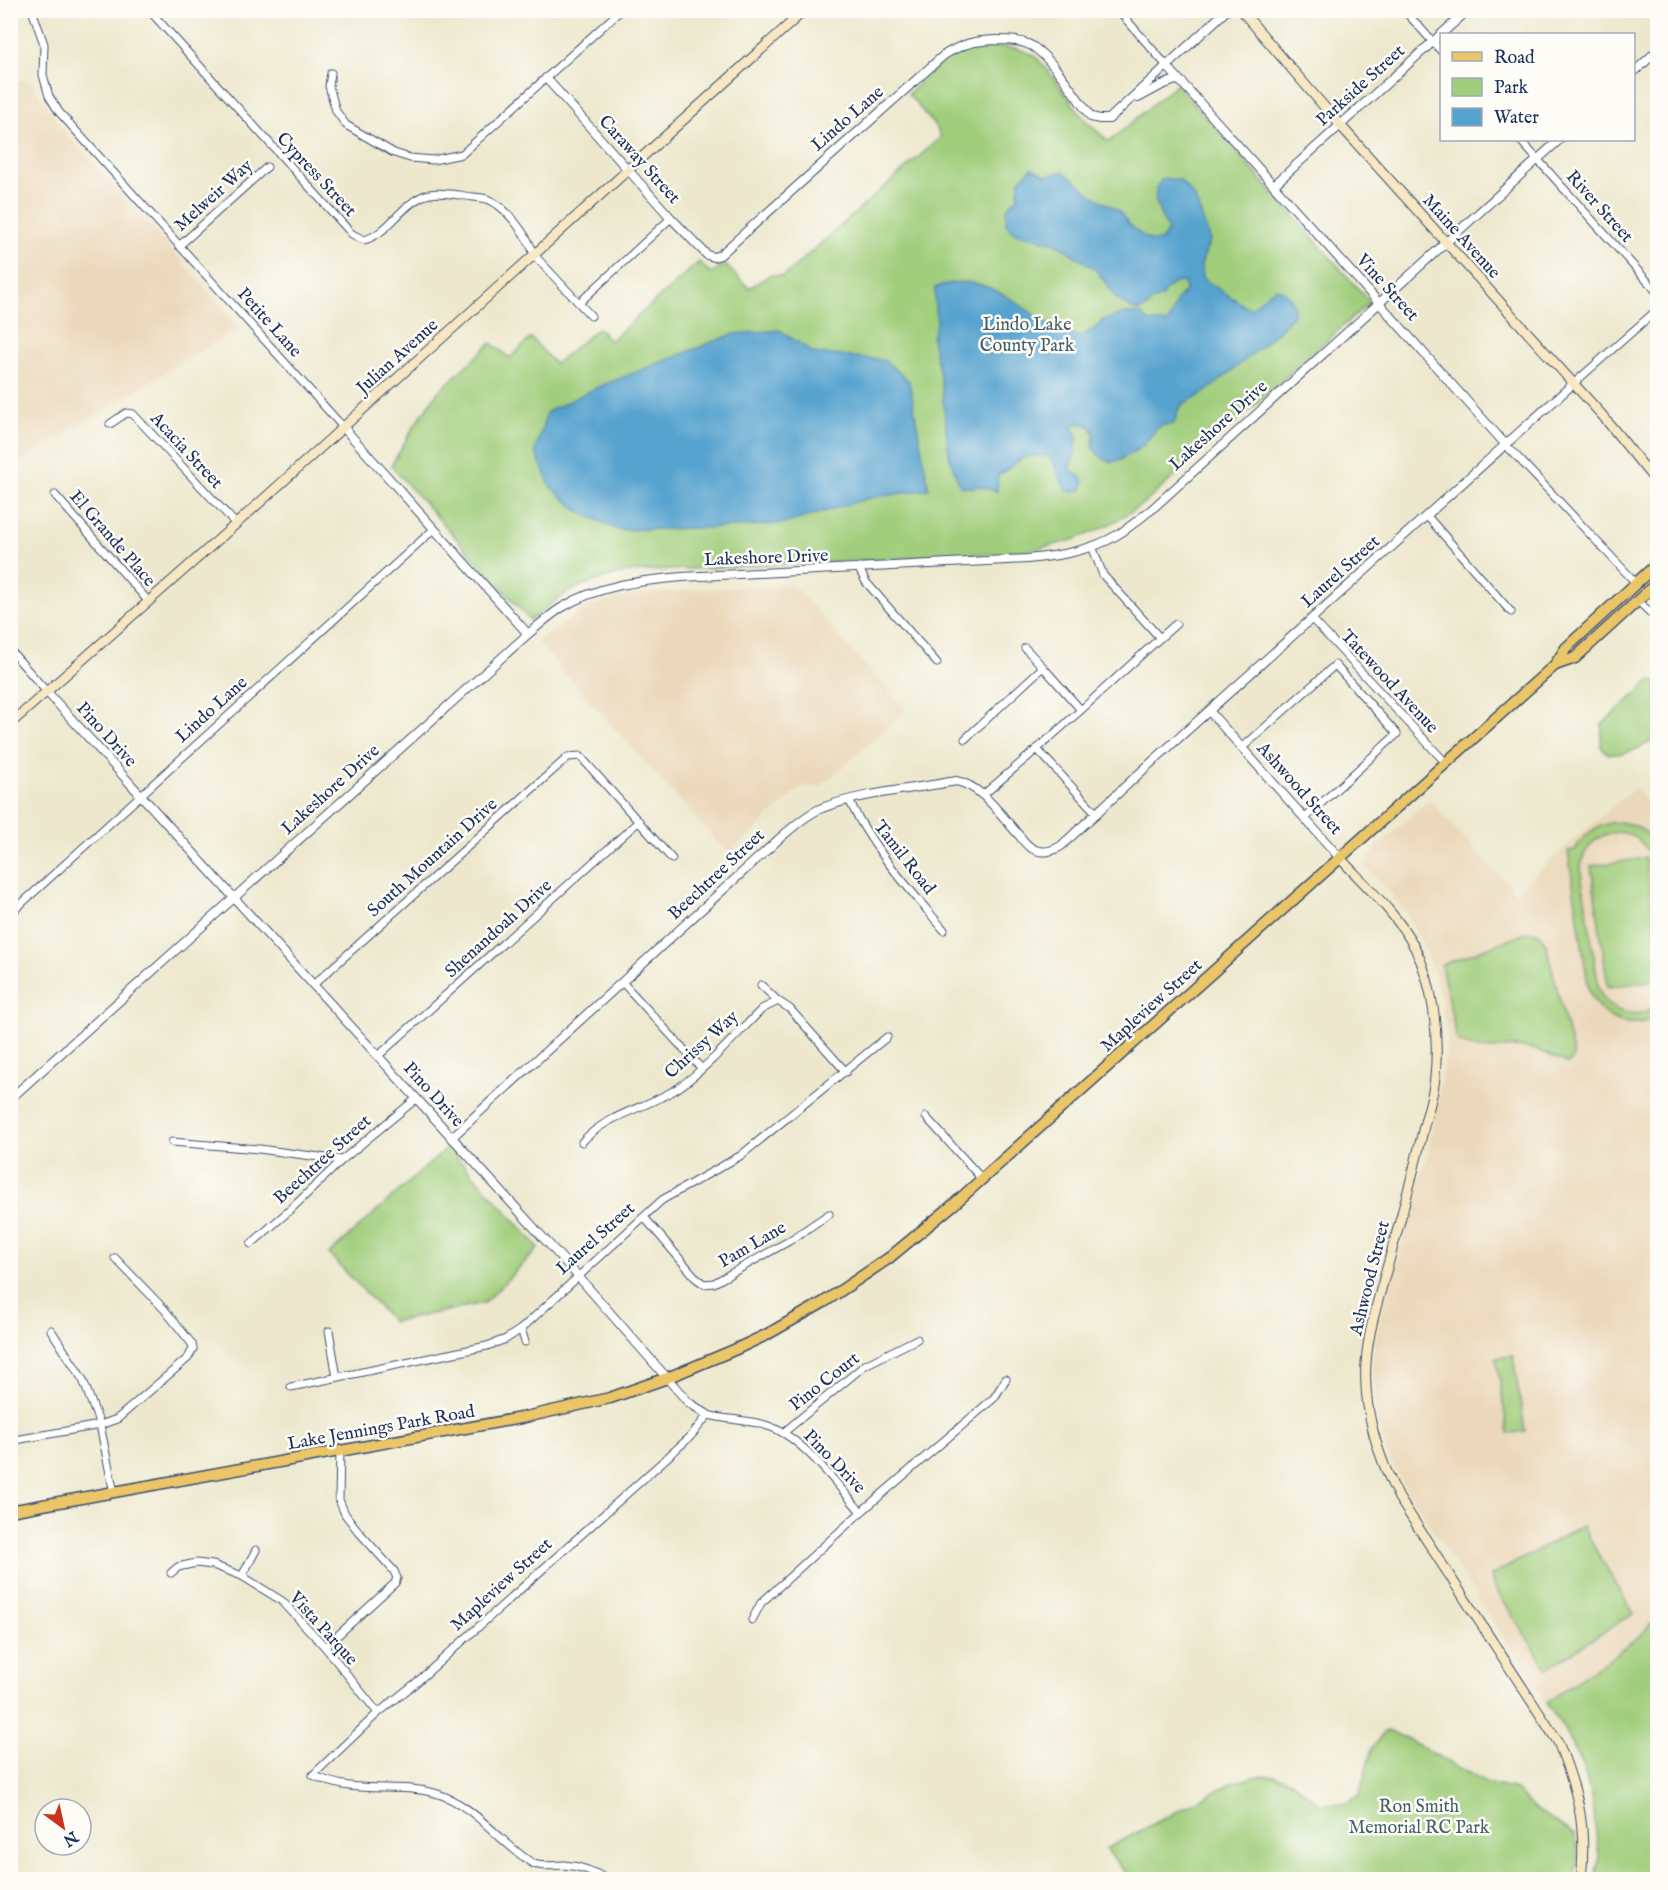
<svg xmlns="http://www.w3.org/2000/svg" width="1668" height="1890" viewBox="0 0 1668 1890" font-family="'IM FELL English',serif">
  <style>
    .built { fill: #ebd8ba }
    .green { fill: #a1ce7b; stroke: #5e7e6c; stroke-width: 1.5 }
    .water { fill: #56a3cf; stroke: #386996; stroke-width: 1.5 }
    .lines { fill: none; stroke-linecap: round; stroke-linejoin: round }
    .minor-casing { stroke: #3a4b6f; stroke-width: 9 }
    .tertiary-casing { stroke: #3a4b6f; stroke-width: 10 }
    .secondary-casing { stroke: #3a4b6f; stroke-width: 11 }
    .primary-casing { stroke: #3a4b6f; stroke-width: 13 }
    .minor { stroke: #fff; stroke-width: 7 }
    .tertiary { stroke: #fff; stroke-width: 8 }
    .secondary { stroke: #f7e8c3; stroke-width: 9 }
    .primary { stroke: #eac669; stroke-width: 10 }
    .labels { text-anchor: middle; stroke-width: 5; stroke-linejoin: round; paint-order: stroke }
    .street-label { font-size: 18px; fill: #1b2f5e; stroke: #fdfcf7 }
    .park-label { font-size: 18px; fill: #435f67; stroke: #fdfcf7 }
  </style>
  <rect width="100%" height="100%" fill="#fdfcf7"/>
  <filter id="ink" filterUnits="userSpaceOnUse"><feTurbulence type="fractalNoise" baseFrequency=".0167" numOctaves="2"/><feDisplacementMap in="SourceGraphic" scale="12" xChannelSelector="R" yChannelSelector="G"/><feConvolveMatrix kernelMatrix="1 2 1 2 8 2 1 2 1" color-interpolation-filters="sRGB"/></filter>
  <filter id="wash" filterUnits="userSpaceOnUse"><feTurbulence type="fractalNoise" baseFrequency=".008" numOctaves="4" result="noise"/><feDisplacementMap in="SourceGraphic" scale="24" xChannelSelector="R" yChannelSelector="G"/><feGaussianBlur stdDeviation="1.35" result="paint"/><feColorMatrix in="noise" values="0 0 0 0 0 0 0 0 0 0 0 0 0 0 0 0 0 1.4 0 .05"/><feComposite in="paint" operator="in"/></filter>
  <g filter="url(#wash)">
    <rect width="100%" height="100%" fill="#ede8cd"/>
    <g class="built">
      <path d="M11,81h20l31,48 150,166 26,33 -186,113 -41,30z"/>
      <path d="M792,584l114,126 -86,77 -17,-1 -71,65 -11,-5 -184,-204 51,-36 47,-12z"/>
      <path d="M1635,787l22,28v803l-19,20 -92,65 -143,-219 -14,-27 -12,-33 -5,-66 11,-54 44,-147 21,-118 -6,-39 -9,-32 -26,-56 -42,-47 13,-19 51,-46 87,93 50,-47z"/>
    </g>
    <g class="green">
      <path d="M973,46l42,2 19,7 12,13 39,52 24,22 67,-58 194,218 -223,199c-50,35 -84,46 -145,52l-375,19 -36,10 -25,11 -36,27 -139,-154 25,-43 22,-31 53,-49 19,15 21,-20 24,26 43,-36 12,13 89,-79 12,12 13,-10 25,24 21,-13 14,1 157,-139 -5,-10 -28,-33c20,-19 38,-40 65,-48z"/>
      <path d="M1650,681l7,1v54c-11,11 -33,20 -49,18l-7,-7 1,-23z"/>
      <path d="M1617,822c51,5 41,45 40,82 -2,-17 -2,-39 -10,-54 -20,-34 -68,-15 -66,23l18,116c10,25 38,32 58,15v12c-29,18 -62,1 -69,-31l-20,-134 7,-1c9,-17 23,-26 42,-28z"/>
      <path d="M1645,858l12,86v36l-49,7 -17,-121z"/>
      <path d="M1529,932l10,1 7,11 28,113 -6,7c-11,-5 -23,-12 -35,-15 -25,-7 -51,9 -76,-9l-16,-75z"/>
      <path d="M448,1147l91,101 -55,55 -91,19 -64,-68z"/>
      <path d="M1513,1356l12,75 -17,3 -12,-76z"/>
      <path d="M1582,1526l51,87 -86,56 -54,-84 -2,-9z"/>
      <path d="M1657,1618v259l-4,3 -58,-1 4,-22 -8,-61 -9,-31 -18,-36 -18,-26 92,-65z"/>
      <path d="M1385,1732h6l14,6 81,45 30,7 16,17 43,28 3,26 -3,18h-444l-25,-30 125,-66 22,-6 22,-2 18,7 26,22 28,-1 12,-7 13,-48z"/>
    </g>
    <g class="water">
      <path d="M1032,168l15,8 16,-5 30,25 25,14 12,15 13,11 9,5h9l7,-10c-8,-20 -21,-34 -5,-53l17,2 15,18 15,42 -9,24 1,14 44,29 6,1 17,-16 7,-4c10,3 20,13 18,24 -1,11 -80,74 -93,83 -6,3 -16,6 -20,11 -4,4 -5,13 -7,18l-11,1 -6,3 -14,18 -23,14 -8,2 -10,-4 -9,-9 1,-17 -5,-7 -11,-2 -6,4 6,10c-3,6 -1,9 -2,14 -2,8 -5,7 -6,19l12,8 2,5 -3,7 -9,2 -7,-3 -11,-25 -6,-8c-10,0 -21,-1 -30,5 -9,5 -7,9 -20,14l-1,16 -20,-5 -4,2 -13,-2 -11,-30 -8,-76 -9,-42 5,-18 -2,-8v-24c59,-25 94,38 146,49l18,-12 4,-5 20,-6h17l8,7 20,3 9,-24 9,-10 -2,-8c-10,-1 -18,6 -22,15l-10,4 -4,6 -9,4 -7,-2 -16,-11 -19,-27 -18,-13 -23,-15 -41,-10 -9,-9 1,-16 11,-11 1,-16z"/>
      <path d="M780,330l34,23 70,7 25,21 20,108 -60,9 -82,25 -48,4 -121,3 -41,-20 -27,-24 -15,-35 12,-39 51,-25 135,-53z"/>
    </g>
  </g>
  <g filter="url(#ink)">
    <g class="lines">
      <defs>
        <g id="minor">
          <path d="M32,10l12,34 -1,31 6,21 10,16 284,315"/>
          <path d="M149,10l203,224 12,6c25,-7 36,-34 59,-44 11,-5 25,-2 37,-1 8,2 19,2 27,4 18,6 42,38 47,56l57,61"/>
          <path d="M1118,10l48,55"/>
          <path d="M1404,10l38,42"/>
          <path d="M331,73l-2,13 7,25 10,14 48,28 16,5 23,2 29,-6 159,-144"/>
          <path d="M1520,140l138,153"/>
          <path d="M179,246l88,-79"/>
          <path d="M579,303l92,-85"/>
          <path d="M1573,384l85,-75"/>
          <path d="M110,424l16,-11 7,1 103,110"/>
          <path d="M1506,445l130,138"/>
          <path d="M55,495l94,107"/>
          <path d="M1427,516l84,96"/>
          <path d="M1092,546l11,29 57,63 16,-14"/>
          <path d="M859,569l7,13 71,81"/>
          <path d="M1638,601l20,19"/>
          <path d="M1312,619l134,144"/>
          <path d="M1025,648l18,19"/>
          <path d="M10,650l37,42"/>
          <path d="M1081,710l79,-72"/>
          <path d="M965,739l78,-72 38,43 -44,39"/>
          <path d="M1242,748l93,-83 62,69 -92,84"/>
          <path d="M983,795l54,-46 60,65"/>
          <path d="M849,800c24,50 59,87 95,130"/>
          <path d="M10,914l424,-385"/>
          <path d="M623,983l78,85"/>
          <path d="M313,985l255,-228 12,-1 92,103"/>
          <path d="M761,985l17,16 12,8 56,63"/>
          <path d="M378,1056l261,-235"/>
          <path d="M926,1117l56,62"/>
          <path d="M172,1142l87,7 83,11"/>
          <path d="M582,1142c25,-28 65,-34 96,-54 29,-20 59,-54 84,-79l16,-8"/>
          <path d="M644,1217l53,62 7,5 10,-1 75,-42 40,-27"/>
          <path d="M251,1244l40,-35 51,-49 74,-61"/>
          <path d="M521,1329l4,13"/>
          <path d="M51,1330l32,50 17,45 14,68"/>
          <path d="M329,1331l8,46"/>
          <path d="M291,1387l196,-41 19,-7 15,-10 141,-129 78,-44 147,-119"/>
          <path d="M783,1433l82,-68 52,-26"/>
          <path d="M10,1441l90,-16 17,-6 71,-61 5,-9 -1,-5 -28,-35 -49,-51"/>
          <path d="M171,1573l7,-6 18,-4 17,2 29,11 40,25 43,46 53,66"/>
          <path d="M242,1576l14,-26"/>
          <path d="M752,1620l9,-17 100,-91 133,-114 12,-19"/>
          <path d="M325,1647l70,-64 2,-5 -3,-7 -36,-40 -13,-17 -6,-14 1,-49"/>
          <path d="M607,1880c-13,-9 -28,-14 -43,-15 -11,0 -23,3 -32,-2 -33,-21 -58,-59 -97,-70 -41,-11 -80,3 -122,-18l65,-62 39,-31 273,-245 18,-22c21,6 43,4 63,12 33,12 66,58 90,85"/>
        </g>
        <g id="tertiary">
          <path d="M1166,65l340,380"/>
          <path d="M1634,72l24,-22"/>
          <path d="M546,78l125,140 36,37 7,2 6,-2 224,-200c20,-12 30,-14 52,-15 12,0 25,0 36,6 20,12 44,51 59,71l9,2h9l118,-109"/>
          <path d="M1138,98l24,-13 14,-5 6,2"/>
          <path d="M1275,184l193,-174"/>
          <path d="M343,427l185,207"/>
          <path d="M47,692l530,583 111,127 20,13"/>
          <path d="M1210,712l130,146"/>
          <path d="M10,1099l518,-465c11,-9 22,-19 33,-26 37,-23 78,-27 121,-31l345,-18c30,-3 64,-8 90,-24 12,-7 23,-17 34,-25l408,-370"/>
          <path d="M451,1138l329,-300c13,-11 26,-23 42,-30 38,-15 93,-19 134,-27 26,5 44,33 61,52 4,4 8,11 13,14 10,7 21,5 31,-1l82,-76 430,-386"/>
        </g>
        <g id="secondary">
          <path d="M1241,10l99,115 262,290 56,69"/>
          <path d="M10,724l226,-200 569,-514"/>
          <path d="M1340,858c26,28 57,56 75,90 19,38 24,87 20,129 -1,16 -7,33 -11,49 -11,50 -25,99 -39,149 -8,29 -17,58 -19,88 -3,47 12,94 33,135l159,244c20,50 29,83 23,138"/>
        </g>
        <g id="primary">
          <path d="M1555,665l20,-7 83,-76"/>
          <path d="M10,1511l511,-93 89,-20 57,-20 67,-28 32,-15 58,-33 65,-44 64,-53 602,-540 11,-17 92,-85"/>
        </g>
      </defs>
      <use href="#minor" class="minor-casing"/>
      <use href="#tertiary" class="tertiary-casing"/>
      <use href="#secondary" class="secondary-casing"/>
      <use href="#primary" class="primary-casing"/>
      <use href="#minor" class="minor"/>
      <use href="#tertiary" class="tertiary"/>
      <use href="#secondary" class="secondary"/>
      <use href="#primary" class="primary"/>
    </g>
  </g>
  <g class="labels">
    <g class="street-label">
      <text transform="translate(1360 85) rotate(-42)" y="6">Parkside Street</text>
      <text transform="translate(847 118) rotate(-41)" y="6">Lindo Lane</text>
      <text transform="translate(640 159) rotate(48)" y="6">Caraway Street</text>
      <text transform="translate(317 174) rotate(47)" y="6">Cypress Street</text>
      <text transform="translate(213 195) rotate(-42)" y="6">Melweir Way</text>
      <text transform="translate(1600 206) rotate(48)" y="6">River Street</text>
      <text transform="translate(1462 236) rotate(48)" y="6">Maine Avenue</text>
      <text transform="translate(1388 287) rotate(48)" y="6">Vine Street</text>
      <text transform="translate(270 322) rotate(48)" y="6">Petite Lane</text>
      <text transform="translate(397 356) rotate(-42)" y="6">Julian Avenue</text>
      <text transform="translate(1218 425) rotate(-42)" y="6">Lakeshore Drive</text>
      <text transform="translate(187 450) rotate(47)" y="6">Acacia Street</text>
      <text transform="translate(113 538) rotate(49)" y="6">El Grande Place</text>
      <text transform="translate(766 557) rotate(-2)" y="6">Lakeshore Drive</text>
      <text transform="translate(1340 571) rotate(-42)" y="6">Laurel Street</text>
      <text transform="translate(1390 681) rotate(47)" y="6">Tatewood Avenue</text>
      <text transform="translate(211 709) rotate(-42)" y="6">Lindo Lane</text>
      <text transform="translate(107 734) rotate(48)" y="6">Pino Drive</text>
      <text transform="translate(1300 788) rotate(48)" y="6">Ashwood Street</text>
      <text transform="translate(330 789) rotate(-42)" y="6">Lakeshore Drive</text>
      <text transform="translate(432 857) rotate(-42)" y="6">South Mountain Drive</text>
      <text transform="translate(905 857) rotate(52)" y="6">Tamil Road</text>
      <text transform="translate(716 874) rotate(-43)" y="6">Beechtree Street</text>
      <text transform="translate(498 928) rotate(-42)" y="6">Shenandoah Drive</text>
      <text transform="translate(1151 1005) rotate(-42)" y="6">Mapleview Street</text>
      <text transform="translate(701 1044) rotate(-42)" y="6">Chrissy Way</text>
      <text transform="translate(434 1094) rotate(48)" y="6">Pino Drive</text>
      <text transform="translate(322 1159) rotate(-42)" y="6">Beechtree Street</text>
      <text transform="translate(595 1238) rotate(-42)" y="6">Laurel Street</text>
      <text transform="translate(752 1244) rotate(-30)" y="6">Pam Lane</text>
      <text transform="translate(1369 1278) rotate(-76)" y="6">Ashwood Street</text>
      <text transform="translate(824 1381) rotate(-38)" y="6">Pino Court</text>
      <text transform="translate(381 1427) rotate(-10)" y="6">Lake Jennings Park Road</text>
      <text transform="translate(835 1461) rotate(46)" y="6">Pino Drive</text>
      <text transform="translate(501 1584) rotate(-42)" y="6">Mapleview Street</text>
      <text transform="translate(324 1628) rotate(48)" y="6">Vista Parque</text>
    </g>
    <g class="park-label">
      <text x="1027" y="330">Lindo Lake<tspan x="1027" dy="21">County Park</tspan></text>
      <text x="1419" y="1812">Ron Smith<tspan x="1419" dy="21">Memorial RC Park</tspan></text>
    </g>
  </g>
  <rect width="1668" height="1890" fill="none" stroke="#fdfcf7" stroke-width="36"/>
  <rect x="1440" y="33" width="195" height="108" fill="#fdfcf7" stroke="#a3aaba" stroke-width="1.5"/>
  <rect x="1452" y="52" width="30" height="9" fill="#eac669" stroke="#a3aaba" stroke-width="1.5"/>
  <text x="1494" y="63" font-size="18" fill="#1b2f5e">Road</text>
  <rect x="1452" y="78" width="30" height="18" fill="#a1ce7b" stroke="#a3aaba" stroke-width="1.5"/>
  <text x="1494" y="93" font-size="18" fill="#1b2f5e">Park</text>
  <rect x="1452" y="108" width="30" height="18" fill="#56a3cf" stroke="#a3aaba" stroke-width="1.5"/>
  <text x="1494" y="123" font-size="18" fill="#1b2f5e">Water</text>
  <g transform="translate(63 1827) rotate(147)"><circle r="28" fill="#fdfcf7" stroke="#a3aaba" stroke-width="1.5"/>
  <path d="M0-4.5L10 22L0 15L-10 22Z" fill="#c8321e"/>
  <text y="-9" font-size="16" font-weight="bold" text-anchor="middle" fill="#1b2f5e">N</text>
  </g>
</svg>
